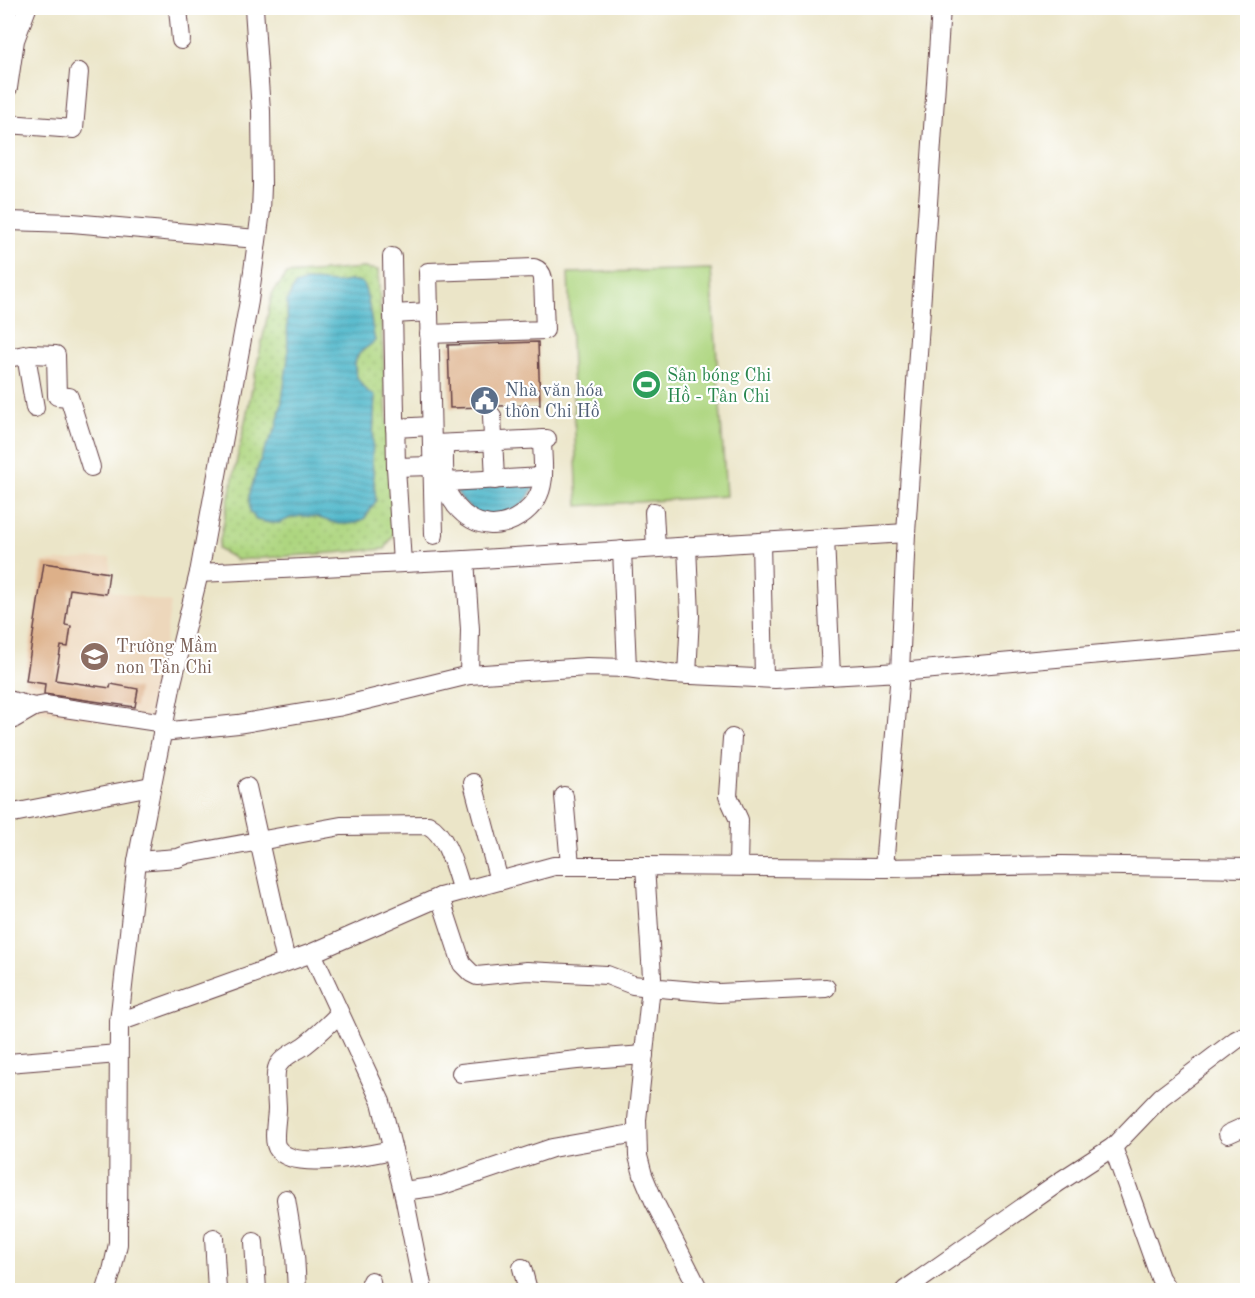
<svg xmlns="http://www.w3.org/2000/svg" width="1255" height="1298" viewBox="0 0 1255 1298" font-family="'Old Standard TT',serif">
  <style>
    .built { fill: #edd7bb }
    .green { fill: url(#green-dots); stroke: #7c7a56; stroke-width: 1.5 }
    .pitch { fill: #aed680; stroke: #7c7a56; stroke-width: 1.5 }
    .water { fill: url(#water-rules); stroke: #4c6b7b; stroke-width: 1.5 }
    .building { fill: #ddb089 }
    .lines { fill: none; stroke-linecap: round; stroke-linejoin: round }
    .minor-casing { stroke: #623d43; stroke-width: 20 }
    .minor { stroke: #fff; stroke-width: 18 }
    .labels { text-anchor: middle; stroke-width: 4.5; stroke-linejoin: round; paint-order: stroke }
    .leisure-label { font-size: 18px; fill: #27864d; stroke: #fff; text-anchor: start }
    .service-label { font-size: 18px; fill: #4e5e75; stroke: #fff; text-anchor: start }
    .education-label { font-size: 18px; fill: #785e54; stroke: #fff; text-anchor: start }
  </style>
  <defs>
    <pattern id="green-dots" width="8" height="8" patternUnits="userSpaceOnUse" patternTransform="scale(1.5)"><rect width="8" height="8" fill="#aed680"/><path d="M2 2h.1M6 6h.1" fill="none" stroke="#97b76f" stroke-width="1.8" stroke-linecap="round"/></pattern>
    <pattern id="water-rules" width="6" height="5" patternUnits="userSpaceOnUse" patternTransform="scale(1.5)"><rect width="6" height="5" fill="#4eb7cb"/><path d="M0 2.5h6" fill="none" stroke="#4394a5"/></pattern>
  </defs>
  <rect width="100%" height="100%" fill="#fff"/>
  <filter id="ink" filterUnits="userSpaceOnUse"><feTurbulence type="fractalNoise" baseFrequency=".0167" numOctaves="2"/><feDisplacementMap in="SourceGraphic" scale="12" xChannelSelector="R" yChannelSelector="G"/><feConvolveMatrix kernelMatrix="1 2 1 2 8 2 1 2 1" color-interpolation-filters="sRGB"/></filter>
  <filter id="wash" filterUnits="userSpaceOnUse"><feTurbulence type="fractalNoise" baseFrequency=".008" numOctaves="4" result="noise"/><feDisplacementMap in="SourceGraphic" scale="24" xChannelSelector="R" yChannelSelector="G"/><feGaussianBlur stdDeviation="1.35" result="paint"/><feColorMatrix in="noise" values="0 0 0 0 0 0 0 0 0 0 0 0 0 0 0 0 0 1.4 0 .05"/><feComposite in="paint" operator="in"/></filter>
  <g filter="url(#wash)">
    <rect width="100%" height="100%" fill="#ebe5c8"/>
    <path class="built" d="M110,557l1,34 60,12 -20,126 -131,-21 22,-146z"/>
    <path class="green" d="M363,268l15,2 16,264 -9,15 -148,11 -19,-11 54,-255 15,-20z"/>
    <path class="pitch" d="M711,269l15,227 -148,10 -10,-233z"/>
    <g class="water">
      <path d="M306,281c9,0 19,1 28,2 8,0 21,-5 28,0 6,4 10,47 13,58 -5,5 -12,8 -16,13 -11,15 2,35 16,42l-3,65 4,40 -11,17 -8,5 -10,1h-9l-22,-7 -14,-1 -12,2 -10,5h-10l-14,-3 -6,-9 -1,-15 7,-24 9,-24 11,-20 5,-21 7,-49 -1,-57 8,-16z"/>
      <path d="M536,483c-3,6 -6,12 -10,17 -11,14 -33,22 -50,13 -10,-6 -16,-16 -22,-25z"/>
    </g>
    <g id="blocks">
      <g class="building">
        <path d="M538,342l2,63 -42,1 -6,-1 -6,2 -36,1 -2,-63z"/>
        <path d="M44,563l65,10 -3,21 -36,-5 -5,36 6,1 -3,21 -7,-1 -6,34 55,8 1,-4 27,5 -3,18 -91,-13 1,-10 -19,-3z"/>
      </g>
    </g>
  </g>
  <g filter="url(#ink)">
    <use href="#blocks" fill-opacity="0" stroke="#623d43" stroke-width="1.5"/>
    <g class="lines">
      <defs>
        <g id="minor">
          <path d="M178,8l3,32"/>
          <path d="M941,8l-35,525 -6,139 348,-31"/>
          <path d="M8,88l7,-48 12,-32"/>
          <path d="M8,124l66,5 5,-57"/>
          <path d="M8,221l64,2 185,16"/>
          <path d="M392,257l4,210 6,96"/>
          <path d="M429,312l-1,-40 106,-4c6,2 8,5 9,11l2,51 -116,4"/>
          <path d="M393,314l36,-2 5,223"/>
          <path d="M26,355l9,53"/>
          <path d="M8,358l22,-4 26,1 1,41 12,1 22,70"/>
          <path d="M492,416l3,64"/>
          <path d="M395,428l36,-2"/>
          <path d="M434,444l113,-5"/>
          <path d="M444,444c0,13 -1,34 3,46 1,6 6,11 9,16 19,23 46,25 69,6 6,-5 11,-10 14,-18 7,-16 3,-37 3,-55"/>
          <path d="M396,467l36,-1"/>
          <path d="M446,482l97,-5"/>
          <path d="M654,512l2,36"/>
          <path d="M825,538l6,138"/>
          <path d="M761,542l3,136"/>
          <path d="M687,546l3,70 -3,59"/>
          <path d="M622,550l5,118"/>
          <path d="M465,560l5,69 -1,46"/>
          <path d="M199,573l266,-13 441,-27"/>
          <path d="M8,700l26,7"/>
          <path d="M8,722l26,-15 11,-2 119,18"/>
          <path d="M162,732l76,-8 100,-17 131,-32 118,-8 40,1 44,6 104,5 125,-7 -16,196 178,-3 186,3"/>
          <path d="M732,738l-4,58 11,24 -1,46"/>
          <path d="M473,783l26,98"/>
          <path d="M247,787l39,175"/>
          <path d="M564,796l6,69"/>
          <path d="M8,814l143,-28"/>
          <path d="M137,861l41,-3 10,-4 153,-28 87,-1c20,11 27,45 34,66"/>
          <path d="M440,897l22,67 9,9 6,3 50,-5 80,4 26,10 27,3 59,5 107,-5"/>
          <path d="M312,953l69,149 22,89 20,99"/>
          <path d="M339,1014c-11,11 -22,22 -34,31 -8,6 -20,10 -26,19 -6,7 -2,34 -2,45 0,9 -5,33 1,40 16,23 91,5 115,1"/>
          <path d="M119,1022l193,-69 128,-56 114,-31h91"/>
          <path d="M8,1063l110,-9"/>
          <path d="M461,1073l116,-13 67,-5"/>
          <path d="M1228,1134l20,-9"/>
          <path d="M1113,1147l47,131 8,12"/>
          <path d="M403,1191l37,-5 112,-38 85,-15"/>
          <path d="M286,1199l9,55 2,36"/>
          <path d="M214,1238l3,52"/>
          <path d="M254,1242l3,48"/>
          <path d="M522,1268l6,22"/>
          <path d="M371,1281l1,9"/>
          <path d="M106,1290l6,-19 6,-27 1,-222 18,-161 35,-178 27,-110 50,-272 12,-90 1,-25 -1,-75 -7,-103"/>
          <path d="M699,1290l-45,-89 -11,-26 -5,-19 -1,-36 15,-143 -7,-111 239,2"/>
          <path d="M905,1290l154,-108 54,-35 48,-50 75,-57 12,-6"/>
        </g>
      </defs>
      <use href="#minor" class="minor-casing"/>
      <use href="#minor" class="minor"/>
    </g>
  </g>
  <defs>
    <symbol id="stadium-disc" viewBox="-11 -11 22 22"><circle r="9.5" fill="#2e9e5b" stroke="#fff"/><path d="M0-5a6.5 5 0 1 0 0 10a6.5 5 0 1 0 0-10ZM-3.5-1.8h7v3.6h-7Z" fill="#fff"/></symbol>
    <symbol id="civic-disc" viewBox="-11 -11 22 22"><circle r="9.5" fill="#5c6f8a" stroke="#fff"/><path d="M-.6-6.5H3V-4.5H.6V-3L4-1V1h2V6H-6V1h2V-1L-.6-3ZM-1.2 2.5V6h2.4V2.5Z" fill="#fff"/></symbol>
    <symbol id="school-disc" viewBox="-11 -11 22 22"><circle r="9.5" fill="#8d6e63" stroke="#fff"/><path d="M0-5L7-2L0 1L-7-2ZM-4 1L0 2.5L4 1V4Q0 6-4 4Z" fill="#fff"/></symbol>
  </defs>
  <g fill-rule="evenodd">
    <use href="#stadium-disc" x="630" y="368" width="33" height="33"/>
    <use href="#civic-disc" x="468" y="384" width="33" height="33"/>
    <use href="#school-disc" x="78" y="640" width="33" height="33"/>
  </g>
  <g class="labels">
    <g class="leisure-label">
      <text x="667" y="381">Sân bóng Chi<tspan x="667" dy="21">Hồ - Tân Chi</tspan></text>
    </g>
    <g class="service-label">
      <text x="505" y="396">Nhà văn hóa<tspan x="505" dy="21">thôn Chi Hồ</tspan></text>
    </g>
    <g class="education-label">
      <text x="116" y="652">Trường Mầm<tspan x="116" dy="21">non Tân Chi</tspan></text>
    </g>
  </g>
  <rect width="1255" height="1298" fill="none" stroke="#fff" stroke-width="30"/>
</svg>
